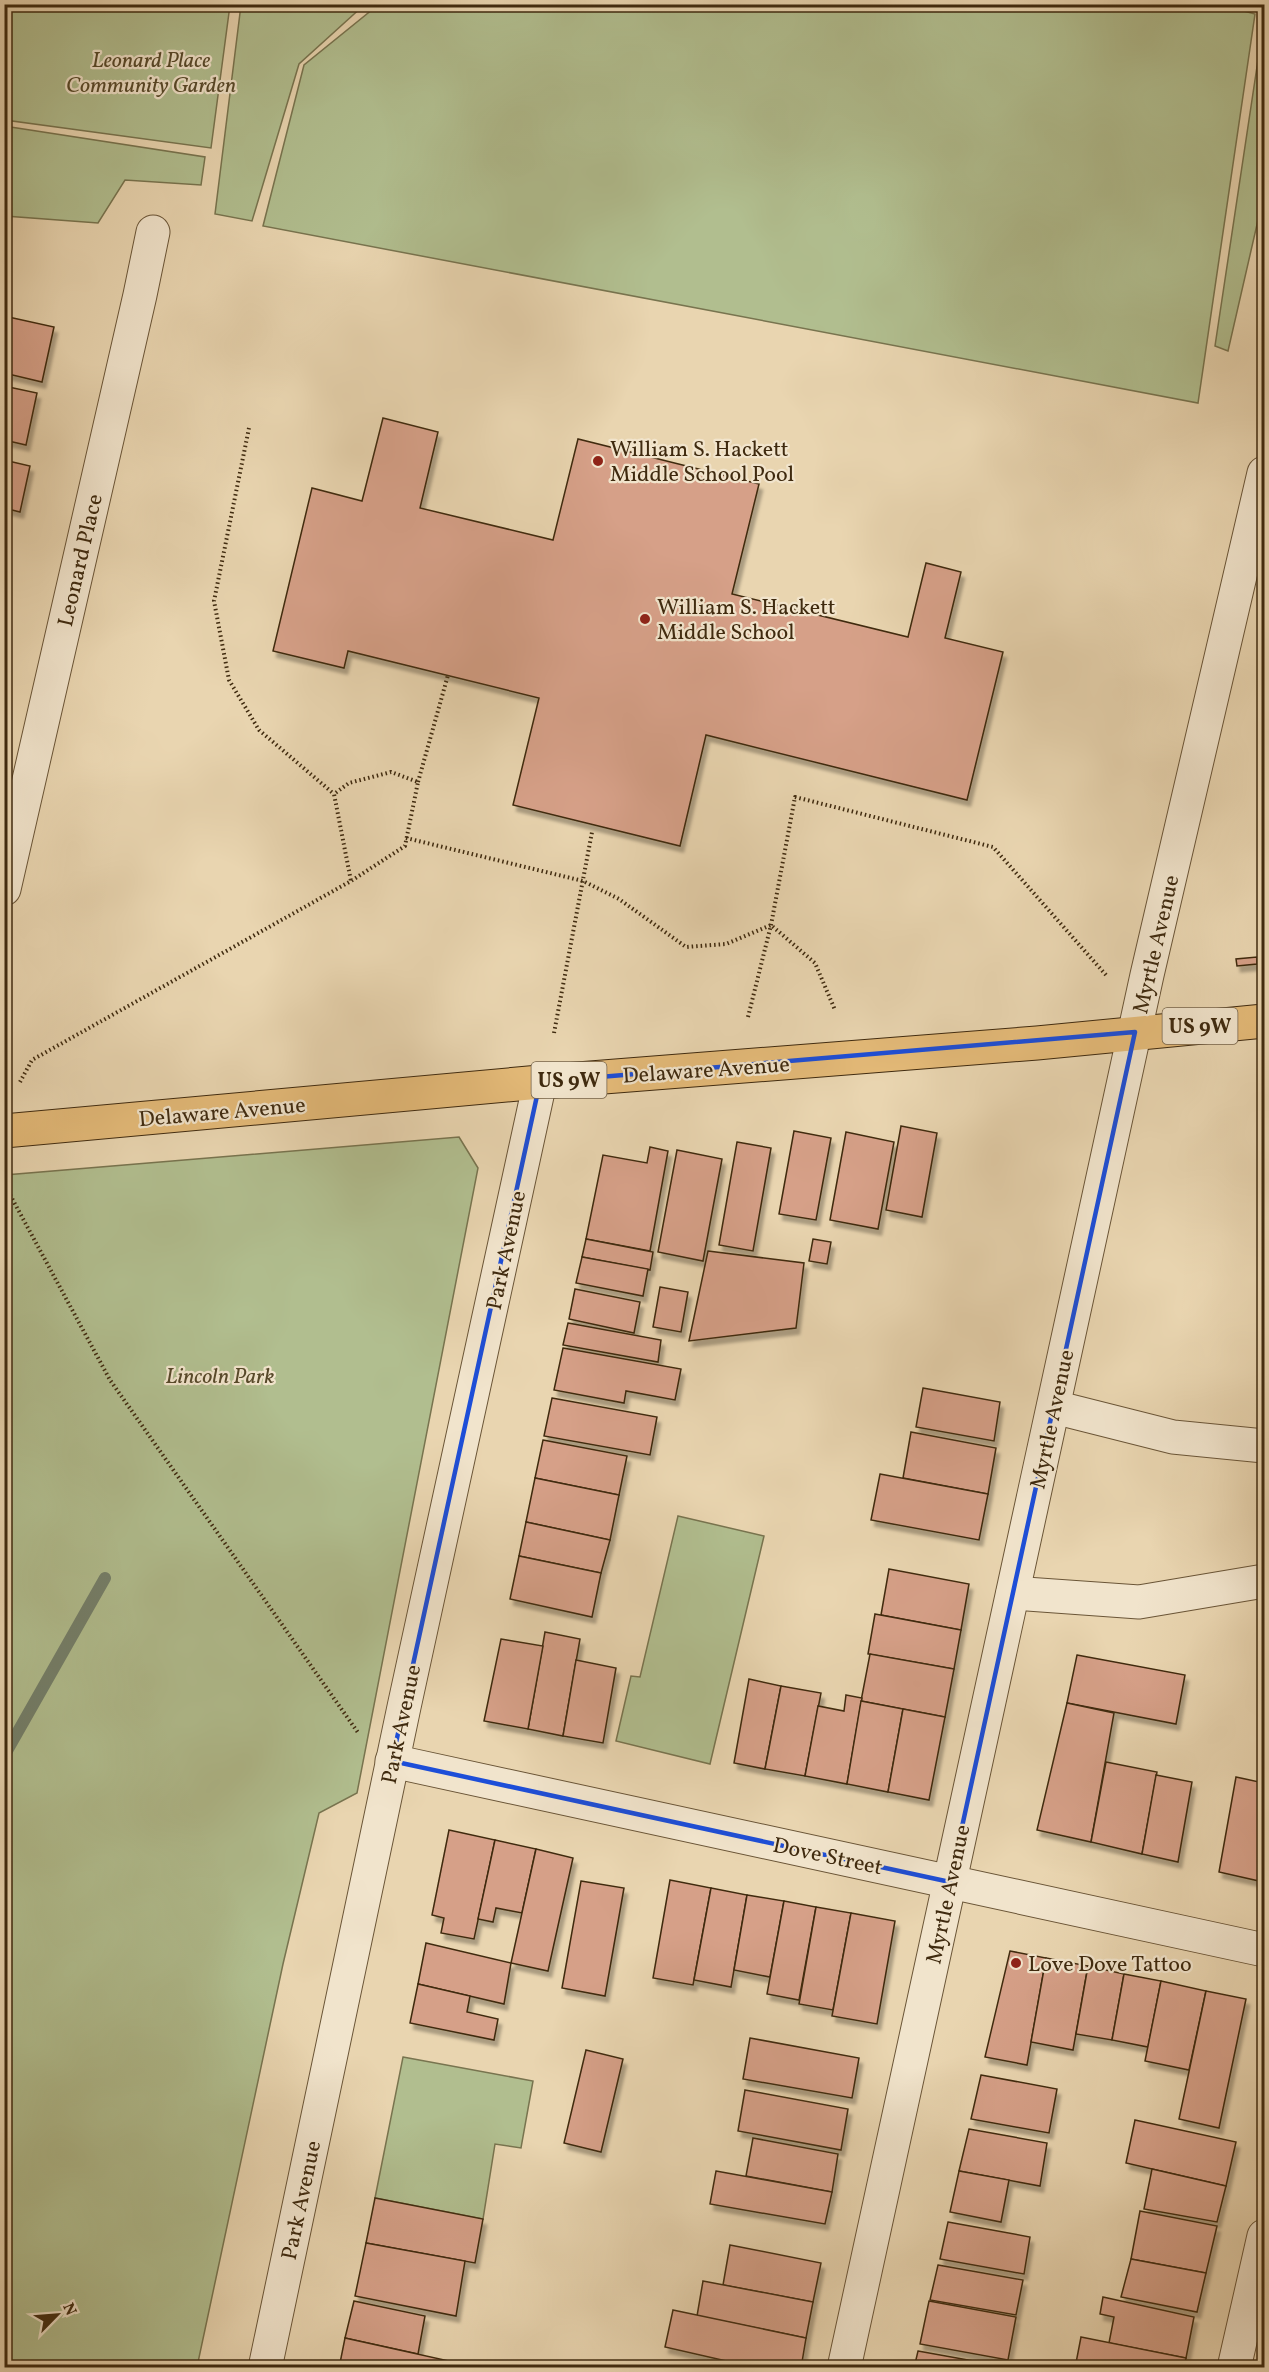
<svg xmlns="http://www.w3.org/2000/svg" width="1269" height="2372" viewBox="0 0 1269 2372" font-family="Vollkorn,serif">
  <style>
    .green { fill: #b1be8f; stroke: #78744f; stroke-width: 1.5 }
    .lines { fill: none; stroke-linecap: round; stroke-linejoin: round }
    .stream { stroke: #74806b; stroke-width: 12 }
    .building { fill: #d6a088; stroke: #3f2a0f; stroke-width: 1.5; filter: url(#shadow) }
    .minor-casing { stroke: #6a5537; stroke-width: 35 }
    .major-casing { stroke: #3f2a0f; stroke-width: 35 }
    .path { stroke: #3f2a0f; stroke-width: 4; stroke-dasharray: 1.5 3; stroke-linecap: butt }
    .minor { stroke: #f1e4cc; stroke-width: 33 }
    .major { stroke: #e4ba78; stroke-width: 33 }
    .marked { fill: none; stroke: #1d4ed8; stroke-width: 4.5; stroke-linejoin: round }
    .poi-dot { fill: #8f2418; stroke: #f1e4cc; stroke-width: 2 }
    .labels { text-anchor: middle; stroke-width: 4.5; stroke-linejoin: round; paint-order: stroke }
    .shield { fill: #f1e4cc; stroke: #746248; stroke-width: 1.5 }
    .shield-label { font-size: 21px; font-weight: bold; fill: #3f2a0f }
    .park-label { font-size: 22px; font-style: italic; fill: #564829; stroke: #f1e4cc }
    .poi-label { font-size: 22px; fill: #3f2a0f; stroke: #f1e4cc; text-anchor: start }
    .street-label { font-size: 22px; fill: #3f2a0f; stroke: #f1e4cc }
  </style>
  <defs>
    <filter id="shadow"><feDropShadow dx="3.5" dy="6" stdDeviation="1.5" flood-color="#0004"/></filter>
  </defs>
  <rect width="100%" height="100%" fill="#e9d5b0"/>
  <filter id="stains"><feTurbulence type="fractalNoise" baseFrequency=".00333" numOctaves="4"/><feColorMatrix values="0 0 0 0 .2 0 0 0 0 .09 0 0 0 0 .02 0 0 0 .5 -.17"/></filter>
  <radialGradient id="worn" r=".72"><stop offset=".6" stop-color="#630" stop-opacity="0"/><stop offset="1" stop-color="#630" stop-opacity=".3"/></radialGradient>
  <g class="green">
    <path d="M5,4l225,1 -19,143 -206,-28z"/>
    <path d="M1218,4l37,10 -57,389 -935,-177 41,-161 74,-60z"/>
    <path d="M241,5h123l-65,59 -47,157 -37,-7z"/>
    <path d="M1264,20v174l-36,157 -13,-5z"/>
    <path d="M4,126l201,31 -4,28 -76,-5 -27,43 -93,-7z"/>
    <path d="M459,1137l19,31 -121,625 -38,20 -36,151 -86,403h-192v-1192z"/>
    <path d="M678,1516l86,20 -54,228 -94,-23 15,-65 9,1z"/>
    <path d="M403,2057l130,24 -12,67 -26,-4 -12,75 -108,-21z"/>
  </g>
  <g class="lines">
    <path class="stream" d="M4,1756l101,-178"/>
  </g>
  <g class="building">
    <path d="M4,316l50,11 -12,55 -38,-9z"/>
    <path d="M4,386l33,7 -11,52 -22,-5z"/>
    <path d="M383,418l55,14 -18,76 133,32 25,-101 181,45 -27,110 176,43 18,-74 35,9 -16,66 58,14 -36,148 -261,-65 -26,111 -167,-41 26,-107 -191,-47 -4,17 -71,-17 39,-163 50,13z"/>
    <path d="M4,460l26,6 -10,46 -16,-4z"/>
    <path d="M1257,957v7l-20,2 -1,-7z"/>
    <path d="M901,1126l36,7 -15,84 -36,-7z"/>
    <path d="M794,1131l37,7 -15,82 -37,-6z"/>
    <path d="M846,1132l48,10 -16,87 -48,-9z"/>
    <path d="M737,1142l34,6 -18,103 -34,-6z"/>
    <path d="M650,1147l18,4 -18,100 -64,-12 17,-84 44,8z"/>
    <path d="M677,1150l45,9 -19,102 -45,-9z"/>
    <path d="M586,1239l67,13 -3,18 -68,-13z"/>
    <path d="M813,1239l18,3 -4,22 -18,-3z"/>
    <path d="M708,1251l96,12 -8,65 -107,13z"/>
    <path d="M582,1257l66,12 -5,27 -67,-13z"/>
    <path d="M660,1287l28,5 -7,40 -28,-5z"/>
    <path d="M575,1289l65,13 -6,31 -65,-14z"/>
    <path d="M568,1323l93,17 -3,22 -95,-17z"/>
    <path d="M563,1348l118,21 -6,31 -49,-9 -2,12 -70,-13z"/>
    <path d="M923,1388l77,14 -6,39 -78,-14z"/>
    <path d="M552,1398l105,19 -7,38 -106,-19z"/>
    <path d="M911,1432l85,16 -8,46 -85,-16z"/>
    <path d="M543,1440l84,16 -8,39 -84,-17z"/>
    <path d="M880,1474l108,20 -9,46 -108,-20z"/>
    <path d="M535,1478l84,17 -9,45 -84,-18z"/>
    <path d="M526,1522l84,18 -9,33 -82,-17z"/>
    <path d="M519,1556l82,17 -9,44 -82,-18z"/>
    <path d="M889,1569l80,15 -8,46 -80,-15z"/>
    <path d="M875,1614l86,16 -7,39 -86,-15z"/>
    <path d="M545,1632l35,7 -17,97 -35,-7z"/>
    <path d="M501,1639l42,7 -15,83 -44,-8z"/>
    <path d="M870,1654l84,15 -9,48 -84,-16z"/>
    <path d="M1077,1655l108,20 -9,49 -109,-21z"/>
    <path d="M576,1660l40,8 -13,75 -40,-7z"/>
    <path d="M749,1679l32,7 -16,83 -31,-6z"/>
    <path d="M781,1686l40,7 -16,83 -40,-7z"/>
    <path d="M846,1695l16,3 -15,86 -42,-8 13,-70 26,5z"/>
    <path d="M861,1701l42,8 -15,83 -41,-8z"/>
    <path d="M1067,1703l47,10 -23,129 -54,-12z"/>
    <path d="M903,1709l42,8 -16,83 -41,-8z"/>
    <path d="M1106,1762l51,10 -15,82 -51,-12z"/>
    <path d="M1156,1775l36,7 -14,80 -36,-8z"/>
    <path d="M1236,1777l28,6v67l-5,31 -40,-9z"/>
    <path d="M449,1830l46,10 -21,99 -33,-6 3,-15 -12,-3z"/>
    <path d="M495,1840l41,9 -14,64 -26,-5 -3,14 -15,-3z"/>
    <path d="M536,1849l37,9 -25,113 -37,-8z"/>
    <path d="M670,1880l41,8 -18,97 -40,-7z"/>
    <path d="M581,1881l43,7 -19,108 -43,-8z"/>
    <path d="M711,1888l36,7 -16,92 -37,-7z"/>
    <path d="M747,1895l37,6 -14,76 -36,-7z"/>
    <path d="M784,1901l32,6 -17,93 -32,-6z"/>
    <path d="M816,1907l35,6 -18,97 -34,-6z"/>
    <path d="M851,1913l44,8 -18,103 -45,-8z"/>
    <path d="M426,1943l85,20 -7,41 -86,-20z"/>
    <path d="M1010,1951l36,7 -19,107 -42,-8z"/>
    <path d="M1046,1958l42,8 -15,84 -42,-8z"/>
    <path d="M1088,1966l36,8 -12,66 -36,-6z"/>
    <path d="M1124,1974l37,7 -13,66 -36,-7z"/>
    <path d="M1161,1981l45,10 -17,79 -44,-9z"/>
    <path d="M418,1984l52,12 -3,16 31,7 -4,21 -84,-17z"/>
    <path d="M1206,1991l40,8 -27,129 -40,-9z"/>
    <path d="M750,2038l109,20 -7,40 -109,-19z"/>
    <path d="M586,2050l37,9 -22,93 -37,-9z"/>
    <path d="M981,2075l76,14 -8,44 -78,-14z"/>
    <path d="M745,2090l103,19 -7,41 -103,-19z"/>
    <path d="M1135,2120l101,22 -10,44 -100,-23z"/>
    <path d="M969,2129l78,14 -7,43 -81,-15z"/>
    <path d="M753,2138l85,16 -6,38 -86,-16z"/>
    <path d="M1152,2169l74,17 -9,36 -73,-13z"/>
    <path d="M716,2171l116,21 -7,32 -115,-20z"/>
    <path d="M959,2171l50,9 -8,42 -51,-10z"/>
    <path d="M375,2198l108,21 -8,44 -109,-20z"/>
    <path d="M1140,2211l77,15 -11,47 -75,-14z"/>
    <path d="M948,2222l82,15 -6,37 -84,-15z"/>
    <path d="M366,2243l99,18 -9,55 -101,-20z"/>
    <path d="M730,2245l91,18 -8,39 -90,-17z"/>
    <path d="M1131,2259l75,14 -9,39 -76,-15z"/>
    <path d="M938,2265l85,15 -7,35 -86,-15z"/>
    <path d="M703,2281l110,21 -7,36 -109,-22z"/>
    <path d="M1103,2297l91,20 -8,41 -77,-15 5,-26 -14,-3z"/>
    <path d="M354,2301l71,15 -7,38 -73,-16z"/>
    <path d="M929,2301l87,16 -8,43 -88,-16z"/>
    <path d="M673,2310l133,28 -5,30h-44l-92,-21z"/>
    <path d="M1081,2337l105,21 -2,10h-109z"/>
    <path d="M345,2338l104,23 -1,7h-109z"/>
    <path d="M918,2351l89,16 -93,1z"/>
  </g>
  <g class="lines">
    <defs>
      <g id="minor">
        <path d="M4,889l136,-594 13,-63"/>
        <path d="M1054,1407l119,30 91,9"/>
        <path d="M1013,1593l126,9 125,-21"/>
        <path d="M392,1761l872,189"/>
        <path d="M265,2368l139,-661 136,-625"/>
        <path d="M844,2368l303,-1393 117,-502"/>
        <path d="M1234,2368l30,-132"/>
      </g>
      <path id="major" d="M4,1131l536,-49 497,-39 227,-22"/>
    </defs>
    <use href="#minor" class="minor-casing"/>
    <use href="#major" class="major-casing"/>
    <g class="path">
      <path d="M249,428l-35,173 15,79 30,50 75,64"/>
      <path d="M418,782l30,-107"/>
      <path d="M406,838l177,43 36,18 67,48 40,-3 45,-19 44,38 20,47"/>
      <path d="M748,1017l23,-92 24,-128 198,50 113,128"/>
      <path d="M554,1033l38,-201"/>
      <path d="M20,1082l12,-22 319,-179 54,-35 13,-64 -27,-10 -42,11 -15,11 17,87"/>
      <path d="M8,1191l102,189 249,354"/>
    </g>
    <use href="#minor" class="minor"/>
    <use href="#major" class="major"/>
  </g>
  <path class="marked" d="M1135,1032l-185,850 -558,-121 148,-679z"/>
  <g class="poi-dot">
    <circle cx="598" cy="461" r="6"/>
    <circle cx="645" cy="619" r="6"/>
    <circle cx="1016" cy="1963" r="6"/>
  </g>
  <g class="labels">
    <g class="shield">
      <rect x="1162.5" y="1008" width="75" height="36" rx="4.5"/>
      <rect x="531.5" y="1062" width="75" height="36" rx="4.5"/>
    </g>
    <g class="shield-label">
      <text x="1200" y="1033">US 9W</text>
      <text x="569" y="1087">US 9W</text>
    </g>
    <g class="park-label">
      <text x="151" y="67">Leonard Place<tspan x="151" dy="25">Community Garden</tspan></text>
      <text x="220" y="1383">Lincoln Park</text>
    </g>
    <g class="poi-label">
      <text x="610" y="456">William S. Hackett<tspan x="610" dy="25">Middle School Pool</tspan></text>
      <text x="657" y="614">William S. Hackett<tspan x="657" dy="25">Middle School</tspan></text>
      <text x="1028" y="1971">Love Dove Tattoo</text>
    </g>
    <g class="street-label">
      <text transform="translate(79 560) rotate(-77)" y="8">Leonard Place</text>
      <text transform="translate(1155 944) rotate(-77)" y="8">Myrtle Avenue</text>
      <text transform="translate(706 1069) rotate(-4)" y="8">Delaware Avenue</text>
      <text transform="translate(222 1111) rotate(-5)" y="8">Delaware Avenue</text>
      <text transform="translate(505 1250) rotate(-78)" y="8">Park Avenue</text>
      <text transform="translate(1051 1419) rotate(-78)" y="8">Myrtle Avenue</text>
      <text transform="translate(400 1724) rotate(-78)" y="8">Park Avenue</text>
      <text transform="translate(828 1855) rotate(12)" y="8">Dove Street</text>
      <text transform="translate(947 1894) rotate(-78)" y="8">Myrtle Avenue</text>
      <text transform="translate(300 2200) rotate(-78)" y="8">Park Avenue</text>
    </g>
  </g>
  <rect width="1269" height="2372" fill="none" stroke="#e9d5b0" stroke-width="24"/>
  <rect x="6" y="6" width="1257" height="2360" fill="none" stroke="#3f2a0f" stroke-width="3"/>
  <rect x="12" y="12" width="1245" height="2348" fill="none" stroke="#3f2a0f" stroke-width="1.5"/>
  <g transform="translate(57 2315) rotate(65)" stroke="#f1e4cc" stroke-width="4.5" paint-order="stroke">
  <path d="M0-4.5L10 22L0 15L-10 22Z" fill="#3f2a0f"/>
  <text y="-9" font-size="16" font-weight="bold" text-anchor="middle" fill="#3f2a0f">N</text>
  </g>
  <rect width="100%" height="100%" filter="url(#stains)"/>
  <rect width="100%" height="100%" fill="url(#worn)"/>
</svg>
